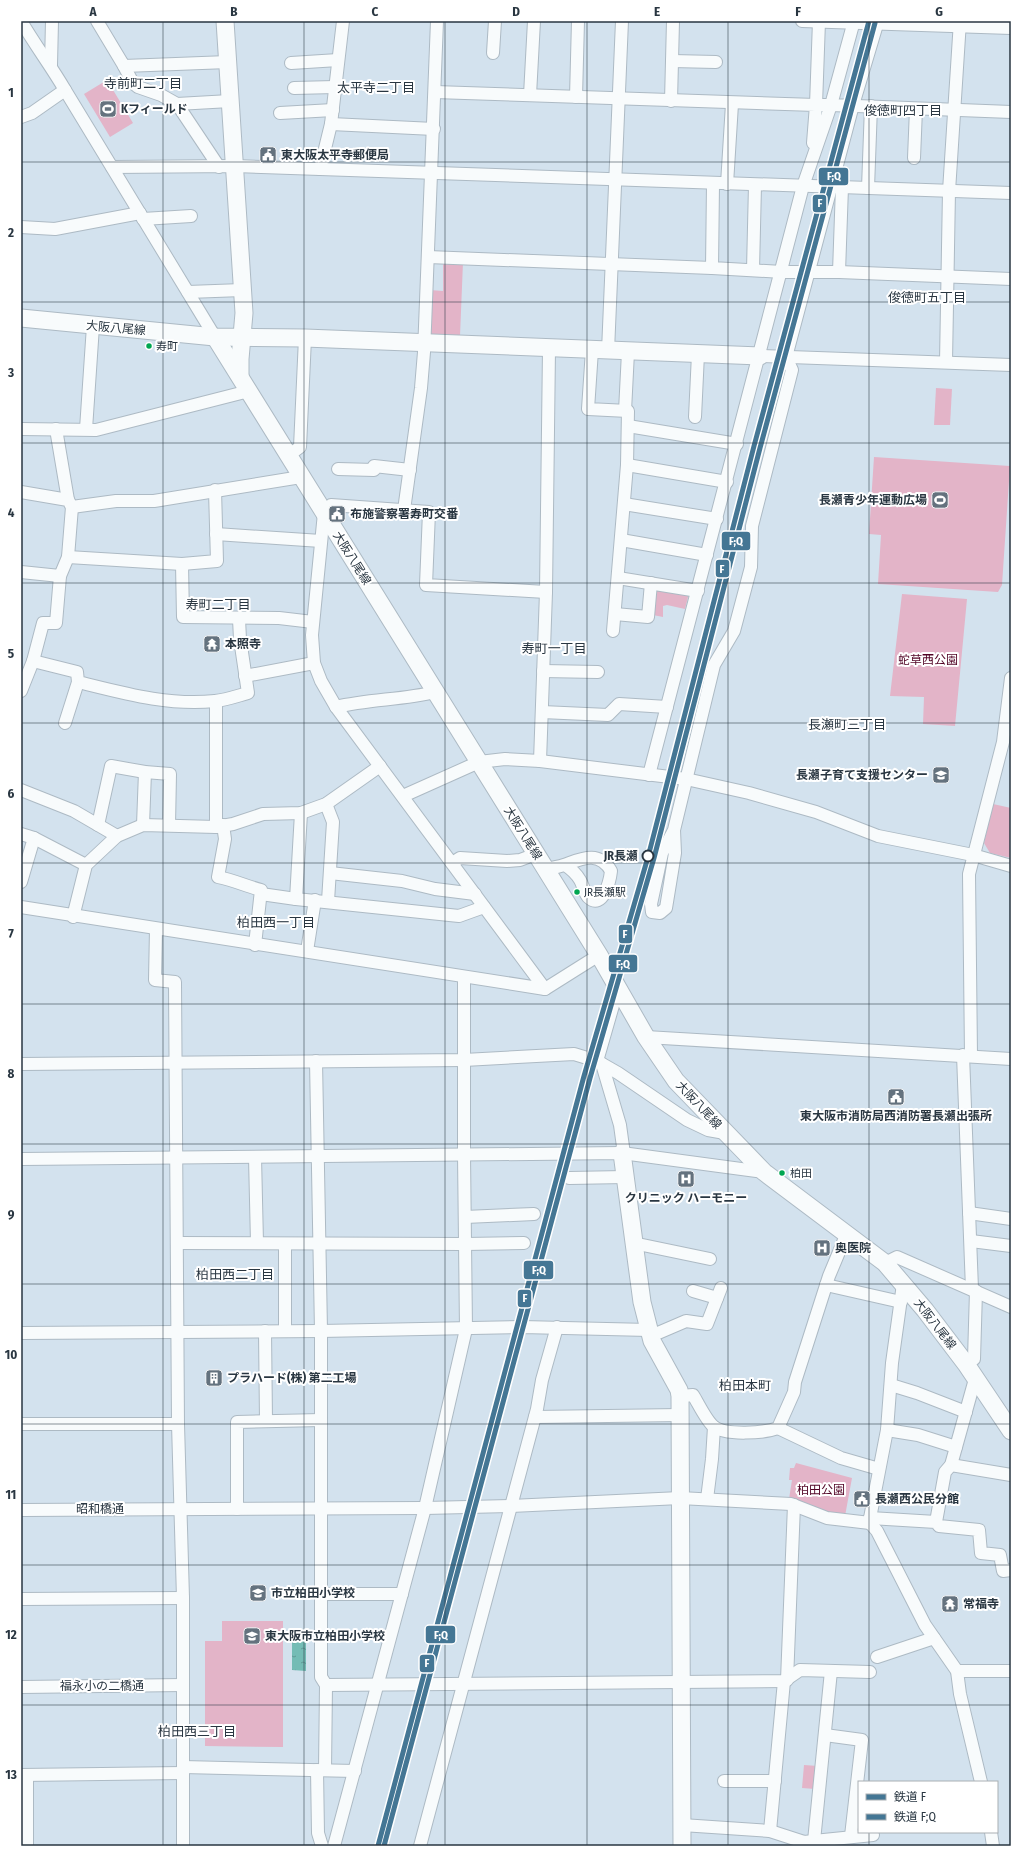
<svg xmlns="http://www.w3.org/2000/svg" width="1032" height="1867" viewBox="0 0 1032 1867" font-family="'Fira Sans Condensed','Noto Sans JP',sans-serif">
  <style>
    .green { fill: #e3b4c8 }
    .water { fill: url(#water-ripples) }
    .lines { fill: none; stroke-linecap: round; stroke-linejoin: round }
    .street-casing { stroke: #adbac4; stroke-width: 14 }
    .secondary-casing { stroke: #adbac4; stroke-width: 19 }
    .street { stroke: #f8fbfc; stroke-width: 12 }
    .secondary { stroke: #f8fbfc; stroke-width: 17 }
    .rail-1-casing { stroke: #fff; stroke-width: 8 }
    .rail-2-casing { stroke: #fff; stroke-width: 8 }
    .rail-1 { stroke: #447694; stroke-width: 5 }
    .rail-2 { stroke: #447694; stroke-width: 5 }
    .grid { fill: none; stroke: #293641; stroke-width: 1; stroke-opacity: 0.55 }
    .bus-dot { fill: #00a651; stroke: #fff; stroke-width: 1.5 }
    .stop-dot { fill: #fff; stroke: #293641; stroke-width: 2 }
    .labels { text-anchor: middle; stroke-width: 4; stroke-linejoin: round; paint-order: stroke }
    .bus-label { font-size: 11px; fill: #293641; stroke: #fff; text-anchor: start }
    .poi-label { font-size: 12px; font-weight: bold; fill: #293641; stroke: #fff; text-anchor: start }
    .street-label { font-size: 12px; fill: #293641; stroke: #fff }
    .park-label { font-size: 12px; fill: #510425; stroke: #fff }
    .stop-label { font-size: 12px; font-weight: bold; fill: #293641; stroke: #fff; text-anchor: end }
    .neighbourhood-label { font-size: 13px; fill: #293641; stroke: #fff }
    .line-badge { stroke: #fff; stroke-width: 1.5 }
    .badge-label { font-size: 11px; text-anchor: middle; font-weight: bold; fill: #fff }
    .neatline { fill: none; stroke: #293641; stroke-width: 1.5 }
    .grid-label { font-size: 13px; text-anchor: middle; font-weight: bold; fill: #293641 }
  </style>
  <defs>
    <pattern id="water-ripples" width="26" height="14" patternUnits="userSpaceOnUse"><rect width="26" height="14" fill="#74bcb5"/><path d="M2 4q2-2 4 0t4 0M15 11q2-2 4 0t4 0" fill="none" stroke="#5f9a95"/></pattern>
  </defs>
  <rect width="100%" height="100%" fill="#d3e2ee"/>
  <g class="green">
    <path d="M107,80l26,43 -23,14 -26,-43z"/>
    <path d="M443,261l20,1 -3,74 -32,-1 2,-45 13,1z"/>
    <path d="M936,388l16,1 -2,36h-16z"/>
    <path d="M874,457l136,9 -8,119 -4,7 -120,-8 3,-49 -12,-1z"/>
    <path d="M656,589l33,4 -4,16 -18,-4 -4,1v11l-10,-2z"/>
    <path d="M902,594l65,5 -12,127 -32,-2 1,-27 -34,-1z"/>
    <path d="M993,804l18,4v50l-21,-5 -6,-10z"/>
    <path d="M796,1463l56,15 -7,38 -31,-8 -25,-9 3,-19h-3l1,-12h4z"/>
    <path d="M222,1621h61v126l-78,-1v-105h17z"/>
    <path d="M804,1765l14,1 -3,23 -13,-1z"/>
  </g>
  <path class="water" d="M292,1633h14v38l-14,-1z"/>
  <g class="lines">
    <defs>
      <g id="street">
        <path d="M21,21c14,24 30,45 44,69l150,247"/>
        <path d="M97,21l27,45 104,-4"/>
        <path d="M802,21l209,7"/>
        <path d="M854,21l-23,84 180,7"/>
        <path d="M493,53l2,-32"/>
        <path d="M672,61l44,1"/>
        <path d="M291,63l47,-3"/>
        <path d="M51,65l1,-44"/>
        <path d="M124,66l9,17 5,4 23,8 16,9 42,63"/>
        <path d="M294,88l41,-1"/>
        <path d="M435,92l381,13 -3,38"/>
        <path d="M530,95l4,-74"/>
        <path d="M576,97l2,-76"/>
        <path d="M671,101l2,-80"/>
        <path d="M177,104l53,-3"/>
        <path d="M280,113l53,-3"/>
        <path d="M21,117l11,-4 33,-23"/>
        <path d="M331,124l103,5"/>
        <path d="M914,158l2,-49"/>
        <path d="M112,167l123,-1 776,27"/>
        <path d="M320,169l11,-45 12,-103"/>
        <path d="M713,184l-1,84 70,4h57l172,7"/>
        <path d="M727,184l5,-80"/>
        <path d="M868,188l3,-82"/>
        <path d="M143,219l48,-3"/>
        <path d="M21,227l34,2 85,-16"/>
        <path d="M428,257l284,11"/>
        <path d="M753,270l2,-85"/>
        <path d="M839,272l3,-85"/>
        <path d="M188,292l54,-2"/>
        <path d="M592,350l-4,59 40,2 -1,54 -14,166"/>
        <path d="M608,351l14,-330"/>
        <path d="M760,356l251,9"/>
        <path d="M946,362l3,-171 11,-170"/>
        <path d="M625,411l3,-59"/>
        <path d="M695,417l3,-63"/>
        <path d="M628,426l109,18"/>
        <path d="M21,429l75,1 153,-39"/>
        <path d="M56,429l12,71"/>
        <path d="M86,429l7,-103"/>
        <path d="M288,456l12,-9 5,-109"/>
        <path d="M627,465l100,17"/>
        <path d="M338,469l36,1v-4l36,4"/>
        <path d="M21,492l47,8 4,7 44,-6h38l147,-24"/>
        <path d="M624,504l93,15"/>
        <path d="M404,510l17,-122 3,-36 13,-331"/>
        <path d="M216,534l105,7"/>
        <path d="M621,540l86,15"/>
        <path d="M68,557l114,7 35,-3 -2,-71"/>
        <path d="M182,564l1,53 96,1 34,4"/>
        <path d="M21,572l39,4"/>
        <path d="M618,578l80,13"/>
        <path d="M615,614l33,3 3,-34"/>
        <path d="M33,661l44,11 1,10c45,11 90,24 137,19 11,-1 22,-5 33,-8l-8,-54 -1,-20"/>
        <path d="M543,671l55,1"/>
        <path d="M245,676l69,-13"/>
        <path d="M21,691l12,-30 10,-38h13l4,-47 8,-19 4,-50"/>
        <path d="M336,707c33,-8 67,-7 99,-15"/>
        <path d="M542,712l66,3 11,-11 48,3"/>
        <path d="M65,723l13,-41"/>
        <path d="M540,761l6,-169 3,-243"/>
        <path d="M649,775l154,-589 28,-81h-15l3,-84"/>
        <path d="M21,790l53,21 43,25"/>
        <path d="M403,796l76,-34 26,-3 35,2 146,18 63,14 67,19 62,24 95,19 38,11"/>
        <path d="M326,804l7,18 -5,79"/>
        <path d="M301,813l-5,86 163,17 25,-9"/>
        <path d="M98,825l13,-59 34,6 25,2 -1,51"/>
        <path d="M143,825l2,-53"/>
        <path d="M223,825l2,14 -7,38c15,3 28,9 43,13l-6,55"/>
        <path d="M216,827v-126"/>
        <path d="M674,830l-12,23 -11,51 1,8 8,1 6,-5 9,-55 -1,-23 40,-165 20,-34 17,-64 1,-41 40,-156 -6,-13 67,-252 25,-84"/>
        <path d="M21,834l13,4 52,27"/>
        <path d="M452,863l8,-5 47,3 13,-1 16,-6"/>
        <path d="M546,869c6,-1 12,-2 18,-4 17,-6 35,-15 47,6 -1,9 -8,40 -23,26 -4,-5 -5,-12 -8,-17 -4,-7 -9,-11 -15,-15"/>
        <path d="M330,873l72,8 33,8 40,5"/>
        <path d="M21,882l13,-44"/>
        <path d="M261,894l35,5"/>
        <path d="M21,907l524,82 54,-34"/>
        <path d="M73,917l13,-52 31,-29 26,-11 73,2 17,-3 30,-10 38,-1 25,-9 54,-38"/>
        <path d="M156,929l-1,51 20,2 3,442 5,174v248"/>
        <path d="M307,951l8,-51"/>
        <path d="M545,989l-209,-282 -15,-26 -7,-18 -2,-28 12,-122 7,-8 98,7 -3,73 120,7"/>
        <path d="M646,1037l365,22"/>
        <path d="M963,1055l9,234"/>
        <path d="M971,1056l-2,-182 34,-132 8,-64"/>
        <path d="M316,1061l5,270v346l5,8 -1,85"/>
        <path d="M597,1061l21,-73"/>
        <path d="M21,1064l443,-4 110,-6 23,7 21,12 69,47 21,10 17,3"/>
        <path d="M602,1064l18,61 4,29"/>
        <path d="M255,1157l2,86"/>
        <path d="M21,1159l601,-6 142,19"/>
        <path d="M569,1178l56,-1"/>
        <path d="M969,1213l42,6"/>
        <path d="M465,1217l69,-3"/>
        <path d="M971,1241l40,5"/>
        <path d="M177,1243l288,1 59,-1"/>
        <path d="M633,1243l77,16"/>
        <path d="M885,1263l12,-6 114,50"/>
        <path d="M903,1284l-11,79 -5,67 -17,88v5l7,8 48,94 32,46 3,23 21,88"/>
        <path d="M826,1285l75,17"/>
        <path d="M693,1291l24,7"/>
        <path d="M265,1331l1,90"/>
        <path d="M285,1331v-87"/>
        <path d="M21,1333l300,-2 201,-4 127,3"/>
        <path d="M651,1336l35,-15 21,3 14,-36"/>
        <path d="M966,1364l8,-5 2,-68"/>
        <path d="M891,1385l26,8 49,19"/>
        <path d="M680,1396l13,-1c5,8 13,25 20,31 12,10 52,7 65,2l16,-36 1,-10 34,-106 18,-43"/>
        <path d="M535,1417l145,-2"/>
        <path d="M21,1424h157"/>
        <path d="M778,1428l63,30 38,11"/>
        <path d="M887,1430l31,5 38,12"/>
        <path d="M951,1465l60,10"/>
        <path d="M707,1499l5,-40 2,-32"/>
        <path d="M237,1509v-87l84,-2"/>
        <path d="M21,1510l404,-2 86,-2 169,-8 111,6 36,14 43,5"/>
        <path d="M870,1518l66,4 3,4 40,4 2,23 19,2 3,16 8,-1"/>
        <path d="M936,1522l9,-50 6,-7 24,-86"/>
        <path d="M322,1594h80"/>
        <path d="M21,1599l162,-1"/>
        <path d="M877,1657l57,-19"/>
        <path d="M957,1671h54"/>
        <path d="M787,1680l7,-175"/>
        <path d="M326,1685l458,-4 16,-11 70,2"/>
        <path d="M21,1687l162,-2"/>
        <path d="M825,1735l37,5 -11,96"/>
        <path d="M183,1767l172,4"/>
        <path d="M317,1770l1,63 4,13"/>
        <path d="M21,1775l162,-2"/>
        <path d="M724,1781h51"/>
        <path d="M682,1825l88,6 34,11 69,-7"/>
        <path d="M770,1831l14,-150"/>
        <path d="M991,1832l2,14"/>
        <path d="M814,1841l17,-170"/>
        <path d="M27,1846v-71"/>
        <path d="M334,1846l91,-338 41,-179 -2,-174v-178"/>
        <path d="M420,1846l117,-437 5,-29 15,-53"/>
      </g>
      <g id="secondary">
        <path d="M225,21l19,292 -4,46v17"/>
        <path d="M21,318l194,19 90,1 455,18"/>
        <path d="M215,337l384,618 47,82 30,44 88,91 121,91 40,47 41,54 45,67"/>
        <path d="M622,1153l20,149 10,39 27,49 1,6 2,450"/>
      </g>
    </defs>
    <use href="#street" class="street-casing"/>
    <use href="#secondary" class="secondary-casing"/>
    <use href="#street" class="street"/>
    <use href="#secondary" class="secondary"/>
    <defs>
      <path id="rail-1" d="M378,1846l206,-770 64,-219 106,-411 115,-425"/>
      <path id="rail-2" d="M384,1846l206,-768 64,-220 106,-410 115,-425"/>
    </defs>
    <use href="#rail-1" class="rail-1-casing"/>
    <use href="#rail-2" class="rail-2-casing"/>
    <use href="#rail-1" class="rail-1"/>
    <use href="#rail-2" class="rail-2"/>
  </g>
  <path class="grid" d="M163,21v1825M304,21v1825M445,21v1825M587,21v1825M728,21v1825M869,21v1761M21,162h990M21,302h990M21,443h990M21,583h990M21,723h990M21,863h990M21,1004h990M21,1144h990M21,1284h990M21,1424h990M21,1565h990M21,1705h990M869,1832v14"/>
  <defs>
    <symbol id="stadium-square" viewBox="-11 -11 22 22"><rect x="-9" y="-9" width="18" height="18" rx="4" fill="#64727e" stroke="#fff"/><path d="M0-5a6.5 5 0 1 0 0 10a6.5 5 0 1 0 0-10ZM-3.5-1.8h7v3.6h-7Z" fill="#fff"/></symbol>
    <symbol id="civic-square" viewBox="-11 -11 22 22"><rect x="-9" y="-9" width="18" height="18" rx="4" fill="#64727e" stroke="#fff"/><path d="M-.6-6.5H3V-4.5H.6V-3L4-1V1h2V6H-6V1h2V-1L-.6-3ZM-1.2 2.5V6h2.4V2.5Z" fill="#fff"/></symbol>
    <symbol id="temple-square" viewBox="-11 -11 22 22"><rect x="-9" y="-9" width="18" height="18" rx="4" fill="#64727e" stroke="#fff"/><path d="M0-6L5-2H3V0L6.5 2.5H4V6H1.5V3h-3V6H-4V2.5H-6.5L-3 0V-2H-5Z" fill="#fff"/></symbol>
    <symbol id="school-square" viewBox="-11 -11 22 22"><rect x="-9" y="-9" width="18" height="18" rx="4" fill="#64727e" stroke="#fff"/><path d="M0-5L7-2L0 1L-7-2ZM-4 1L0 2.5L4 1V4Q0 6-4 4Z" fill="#fff"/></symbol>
    <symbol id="hospital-square" viewBox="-11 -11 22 22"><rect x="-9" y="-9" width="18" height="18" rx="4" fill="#64727e" stroke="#fff"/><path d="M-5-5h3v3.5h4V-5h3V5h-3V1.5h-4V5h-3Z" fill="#fff"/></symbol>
    <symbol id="building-square" viewBox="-11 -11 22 22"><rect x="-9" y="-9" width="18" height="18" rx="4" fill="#64727e" stroke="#fff"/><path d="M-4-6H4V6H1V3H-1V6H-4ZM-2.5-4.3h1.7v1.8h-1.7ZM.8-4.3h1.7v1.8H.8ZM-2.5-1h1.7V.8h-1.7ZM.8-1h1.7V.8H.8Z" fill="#fff"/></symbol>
  </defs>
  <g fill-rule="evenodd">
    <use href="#stadium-square" x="98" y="99" width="20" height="20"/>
    <use href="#civic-square" x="258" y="145" width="20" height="20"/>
    <use href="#stadium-square" x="930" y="490" width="20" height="20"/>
    <use href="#civic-square" x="327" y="504" width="20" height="20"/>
    <use href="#temple-square" x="202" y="634" width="20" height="20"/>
    <use href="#school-square" x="931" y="765" width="20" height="20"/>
    <use href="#civic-square" x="886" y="1087" width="20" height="20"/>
    <use href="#hospital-square" x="676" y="1169" width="20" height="20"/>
    <use href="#hospital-square" x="812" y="1238" width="20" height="20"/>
    <use href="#building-square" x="204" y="1368" width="20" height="20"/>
    <use href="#civic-square" x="852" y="1489" width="20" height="20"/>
    <use href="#school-square" x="248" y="1583" width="20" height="20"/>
    <use href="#temple-square" x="940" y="1594" width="20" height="20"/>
    <use href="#school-square" x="242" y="1626" width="20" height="20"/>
  </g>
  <g class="bus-dot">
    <circle cx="149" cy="346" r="3.5"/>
    <circle cx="577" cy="892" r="3.5"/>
    <circle cx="782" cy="1173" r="3.5"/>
  </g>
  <circle class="stop-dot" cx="648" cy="856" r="5.5"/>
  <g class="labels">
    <g class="bus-label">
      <text x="156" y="350">寿町</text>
      <text x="584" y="896">JR長瀬駅</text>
      <text x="790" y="1177">柏田</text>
    </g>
    <g class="poi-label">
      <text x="121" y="113">Kフィールド</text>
      <text x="281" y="159">東大阪太平寺郵便局</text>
      <text x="927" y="504" text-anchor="end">長瀬青少年運動広場</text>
      <text x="350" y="518">布施警察署寿町交番</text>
      <text x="225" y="648">本照寺</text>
      <text x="928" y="779" text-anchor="end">長瀬子育て支援センター</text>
      <text x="896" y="1120" text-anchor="middle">東大阪市消防局西消防署長瀬出張所</text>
      <text x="686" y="1202" text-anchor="middle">クリニック ハーモニー</text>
      <text x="835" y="1252">奥医院</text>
      <text x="227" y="1382">プラハード(株) 第二工場</text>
      <text x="875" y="1503">長瀬西公民分館</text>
      <text x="271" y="1597">市立柏田小学校</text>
      <text x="963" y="1608">常福寺</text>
      <text x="265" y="1640">東大阪市立柏田小学校</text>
    </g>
    <g class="street-label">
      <text transform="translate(116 328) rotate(5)" y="4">大阪八尾線</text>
      <text transform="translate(352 558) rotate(58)" y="4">大阪八尾線</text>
      <text transform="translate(523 833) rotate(58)" y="4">大阪八尾線</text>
      <text transform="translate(699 1105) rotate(47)" y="4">大阪八尾線</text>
      <text transform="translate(935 1324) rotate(52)" y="4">大阪八尾線</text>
      <text x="100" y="1513">昭和橋通</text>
      <text x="102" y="1690">福永小の二橋通</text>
    </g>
    <g class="park-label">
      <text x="928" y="664">蛇草西公園</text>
      <text x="821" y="1494">柏田公園</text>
    </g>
    <g class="stop-label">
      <text x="638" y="860">JR長瀬</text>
    </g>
    <g class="neighbourhood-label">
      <text x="143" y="88">寺前町二丁目</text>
      <text x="376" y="92">太平寺二丁目</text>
      <text x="903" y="115">俊徳町四丁目</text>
      <text x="927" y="302">俊徳町五丁目</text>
      <text x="218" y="609">寿町二丁目</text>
      <text x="554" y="653">寿町一丁目</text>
      <text x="847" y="729">長瀬町三丁目</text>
      <text x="276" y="927">柏田西一丁目</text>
      <text x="235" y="1279">柏田西二丁目</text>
      <text x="745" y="1390">柏田本町</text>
      <text x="197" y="1736">柏田西三丁目</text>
    </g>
  </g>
  <g class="line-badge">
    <rect x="818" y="167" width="31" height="19" rx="4" fill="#447694"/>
    <rect x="812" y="194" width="15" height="19" rx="4" fill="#447694"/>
    <rect x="721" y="531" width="30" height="20" rx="4" fill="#447694"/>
    <rect x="715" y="559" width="15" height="19" rx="4" fill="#447694"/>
    <rect x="618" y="924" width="15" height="20" rx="4" fill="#447694"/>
    <rect x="608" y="954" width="30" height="19" rx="4" fill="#447694"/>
    <rect x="523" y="1260" width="31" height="20" rx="4" fill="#447694"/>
    <rect x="517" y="1289" width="15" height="19" rx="4" fill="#447694"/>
    <rect x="425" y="1625" width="31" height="19" rx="4" fill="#447694"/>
    <rect x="419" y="1654" width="16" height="19" rx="4" fill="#447694"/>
  </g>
  <g class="badge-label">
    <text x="834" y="180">F;Q</text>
    <text x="820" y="207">F</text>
    <text x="736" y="545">F;Q</text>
    <text x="722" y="573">F</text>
    <text x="625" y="938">F</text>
    <text x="623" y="968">F;Q</text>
    <text x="539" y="1274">F;Q</text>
    <text x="525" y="1302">F</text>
    <text x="441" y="1639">F;Q</text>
    <text x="427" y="1667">F</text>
  </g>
  <rect width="1032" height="1867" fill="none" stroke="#ffffff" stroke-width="44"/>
  <rect x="858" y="1781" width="140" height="52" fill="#ffffff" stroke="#a9afb3"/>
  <rect x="866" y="1794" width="20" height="6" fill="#447694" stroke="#a9afb3"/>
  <text x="894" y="1801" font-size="12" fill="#293641">鉄道 F</text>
  <rect x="866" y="1814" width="20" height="6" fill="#447694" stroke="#a9afb3"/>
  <text x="894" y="1821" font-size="12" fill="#293641">鉄道 F;Q</text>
  <rect x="22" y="22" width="988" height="1823" class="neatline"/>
  <g class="grid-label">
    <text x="93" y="16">A</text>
    <text x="234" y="16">B</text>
    <text x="375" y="16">C</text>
    <text x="516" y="16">D</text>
    <text x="657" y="16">E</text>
    <text x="798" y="16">F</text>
    <text x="939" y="16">G</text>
    <text x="11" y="97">1</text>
    <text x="11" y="237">2</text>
    <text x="11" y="377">3</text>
    <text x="11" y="517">4</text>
    <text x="11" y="658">5</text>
    <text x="11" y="798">6</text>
    <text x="11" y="938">7</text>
    <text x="11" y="1078">8</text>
    <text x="11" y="1219">9</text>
    <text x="11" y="1359">10</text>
    <text x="11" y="1499">11</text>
    <text x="11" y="1639">12</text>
    <text x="11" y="1779">13</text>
  </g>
</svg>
